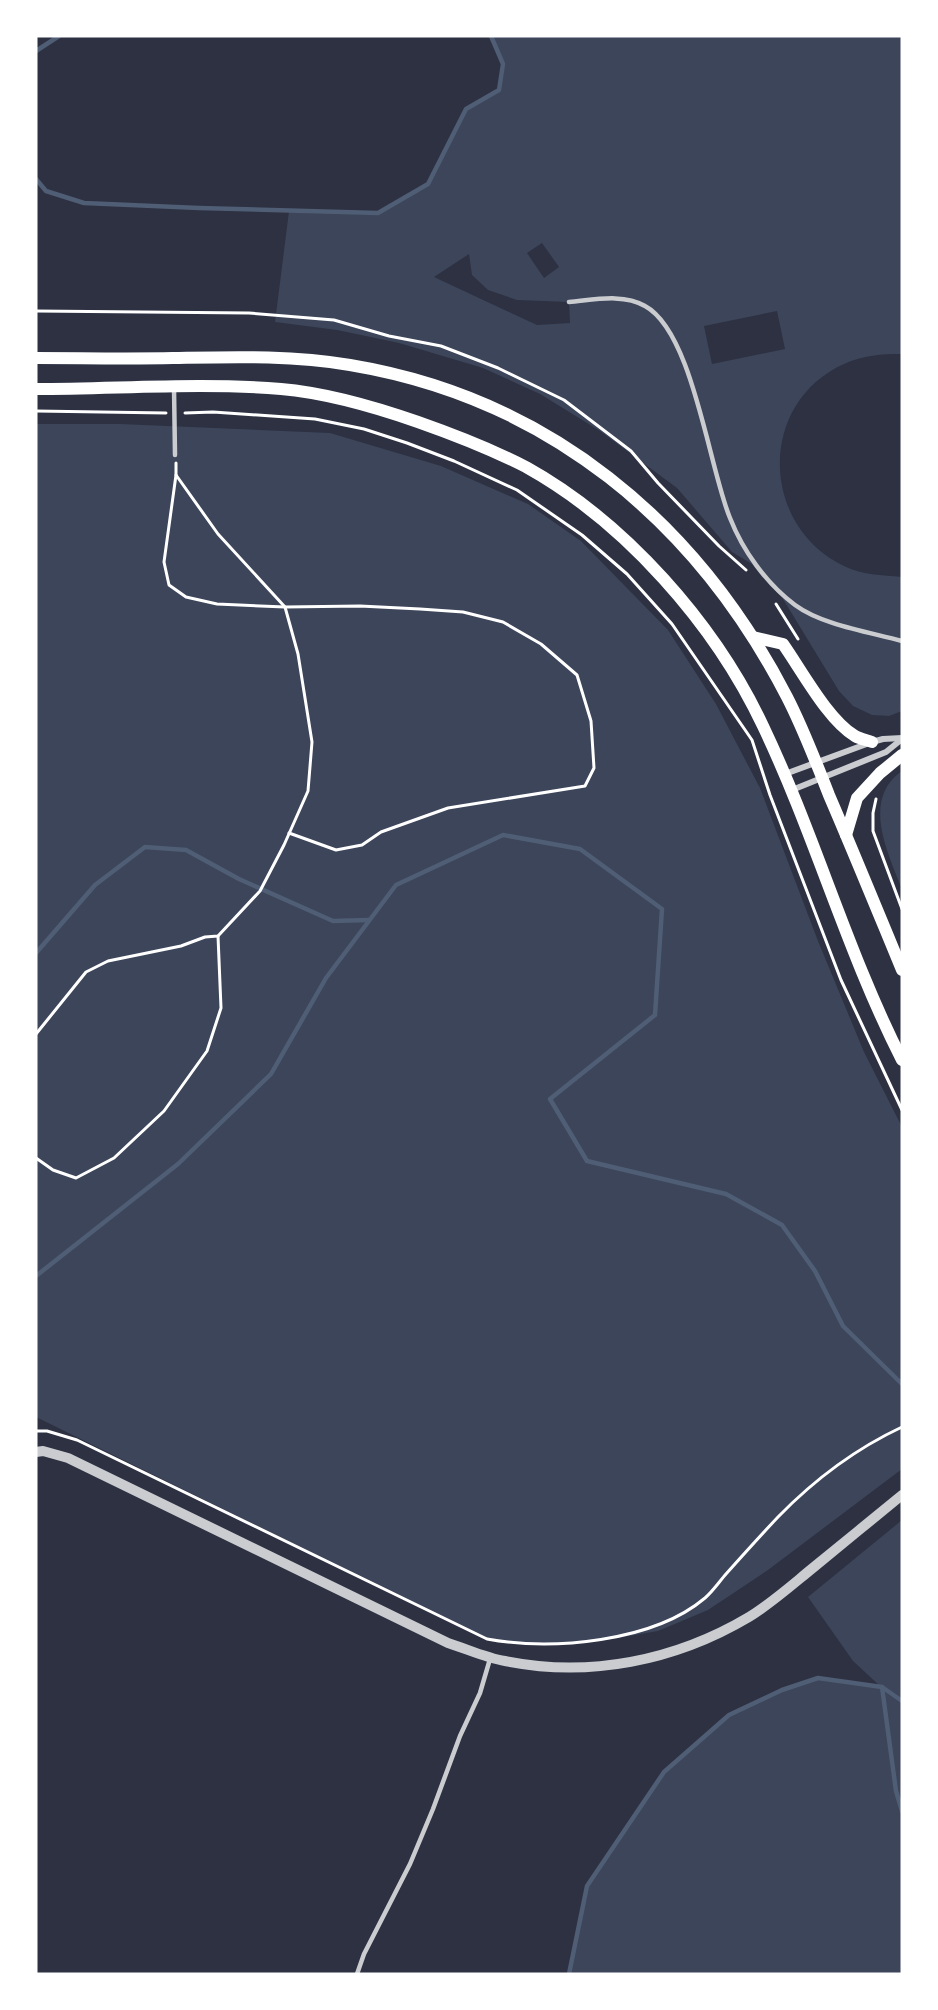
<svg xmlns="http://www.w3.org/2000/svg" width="938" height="2010" viewBox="0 0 938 2010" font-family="Ubuntu,sans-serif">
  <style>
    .green { fill: #3c4559; fill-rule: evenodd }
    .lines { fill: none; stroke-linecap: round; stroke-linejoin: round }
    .stream { stroke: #4f5d75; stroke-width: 4.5 }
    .path { stroke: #fff; stroke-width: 3 }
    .service { stroke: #caccd0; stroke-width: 4.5 }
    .minor { stroke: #caccd0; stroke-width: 6 }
    .tertiary { stroke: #caccd0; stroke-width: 10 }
    .secondary { stroke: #fff; stroke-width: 12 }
  </style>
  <rect width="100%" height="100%" fill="#2d3142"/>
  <g class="green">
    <path d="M491,36h411v318c-20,0 -39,1 -58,10 -87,39 -84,162 0,202 18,9 38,9 58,11v134l-13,5 -17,-1 -19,-9 -14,-15 -56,-92 -31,-35 -20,-12 -55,-64 -77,-57 -60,-37 -57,-26 -84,-25 -62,-13 -62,-8 14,-111 89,2 50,-29 38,-75 33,-19 4,-26zM542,243l17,24 -15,11 -17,-25zM469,254l3,21 16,15 29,10 52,2 1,21 -33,2 -103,-48zM777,311l8,38 -73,15 -8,-38z"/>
    <path d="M36,424h84l210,9 111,33 87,38 53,37 87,89 48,74 44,84 58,153 46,111 38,75v342l-134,101 -60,40 -50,21 -58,10 -70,4 -45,-7 -449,-221z"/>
    <path d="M902,771v118c-14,-36 -41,-90 0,-118z"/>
    <path d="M902,1520v454h-333l18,-88 77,-114 65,-57 53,-25 36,-12 63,9 -28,-26 -45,-64z"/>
  </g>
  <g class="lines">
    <g class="stream">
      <path d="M36,51l23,-15"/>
      <path d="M36,179l10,12 38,12 115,5 179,5 50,-29 38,-75 33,-19 4,-26 -12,-28"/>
      <path d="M36,953l59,-68 50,-38 41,3 53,29 94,42 36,-1"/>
      <path d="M36,1276l142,-112 93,-90 55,-96 70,-93 107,-50 77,14 82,60 -7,106 -105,84 37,62 139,33 56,31 33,46 28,55 59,58"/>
      <path d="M882,1687l14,104 6,20"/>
      <path d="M569,1974l18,-88 77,-114 65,-57 53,-25 36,-12 64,9 20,14"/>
    </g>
    <g class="path">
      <path d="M36,311l213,2 85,7 55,16 52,10 57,22 66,32 67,51 27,32 61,63 27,24"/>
      <path d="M36,411l130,2"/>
      <path d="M185,413l28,-1 102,7 49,10 43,14 47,18 63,29 65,45 45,39 45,50 80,116 18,55 71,185 61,130"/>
      <path d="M176,475l-12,87 5,23 17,12 31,7 68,3 75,-1 60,3 43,3 40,10 38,22 36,31 14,46 3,47 -9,18 -137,22 -67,24 -19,13 -26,5 -47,-17"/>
      <path d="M776,604l22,35"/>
      <path d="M876,799l-3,14v18l29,78"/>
      <path d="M36,1034l50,-62 22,-11 73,-15 24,-9 13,-1 42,-45 24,-46 24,-54 4,-49 -14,-88 -13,-47 -67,-73 -42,-59v-12"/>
      <path d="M36,1158l17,12 23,8 38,-20 50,-47 43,-60 14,-43 -3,-72"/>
      <path d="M36,1431h11l30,9 410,199c65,12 166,3 218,-41 8,-7 14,-16 21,-24 17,-19 34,-38 52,-57 36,-37 77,-68 124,-90"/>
    </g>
    <g class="service">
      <path d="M569,302c24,-2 54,-9 76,4 48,26 64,162 85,212 13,33 36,65 65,87 27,20 74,27 107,36"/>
      <path d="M174,388l1,67"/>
      <path d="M357,1974l7,-20 46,-90 23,-55 27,-73 20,-43 10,-34"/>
    </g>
    <g class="minor">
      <path d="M785,774l87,-32 11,-3 19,-1"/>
      <path d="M792,790l94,-38 16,-13"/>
    </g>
    <path class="tertiary" d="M36,1452l7,-1 25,7 380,185c19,6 38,15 57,18 84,17 170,0 244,-44 23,-14 44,-33 65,-50 29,-24 59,-48 88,-72"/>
    <g class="secondary">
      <path d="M36,358c45,0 91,1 137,0 59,-1 118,-3 177,7 198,33 346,156 437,332 16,31 29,65 42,98 25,58 49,117 73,175"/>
      <path d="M36,389c82,0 164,-7 245,0 47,4 94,18 137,33 37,13 73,27 108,45 99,55 189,157 237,259 52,109 84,226 139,334"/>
      <path d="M753,637l30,7c19,27 45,76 72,92 5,3 12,4 17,6"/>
      <path d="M846,835l11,-37 23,-25 22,-18"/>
    </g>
  </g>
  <rect width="938" height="2010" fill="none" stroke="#ffffff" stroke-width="75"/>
</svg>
